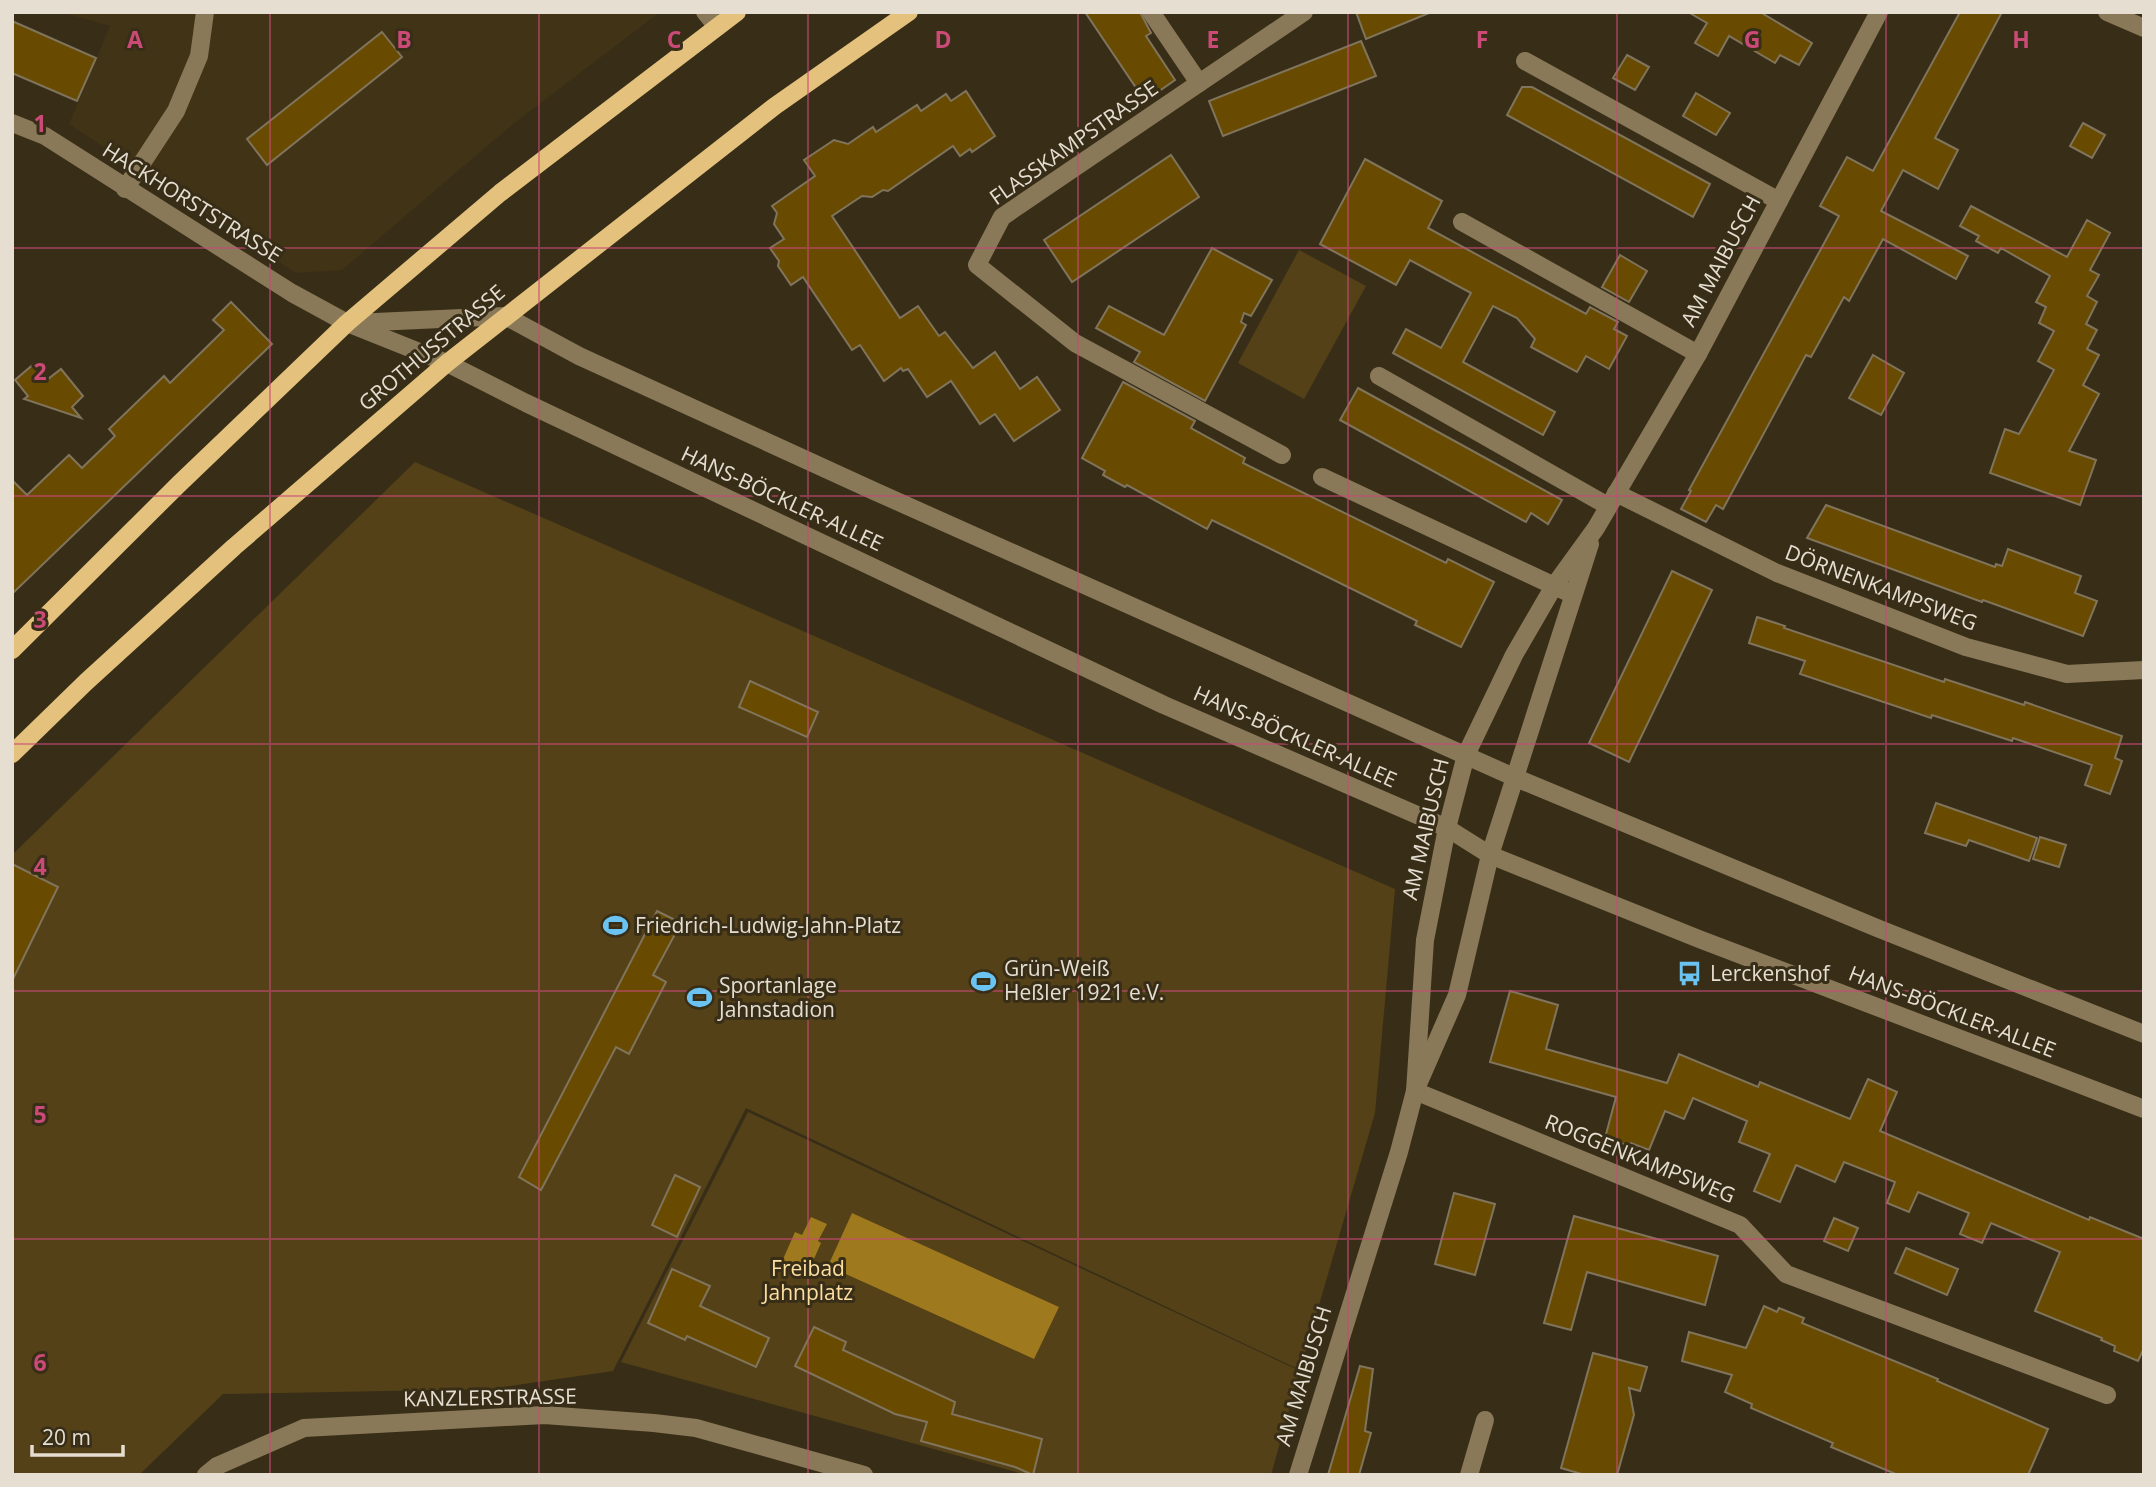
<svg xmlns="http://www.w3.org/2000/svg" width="2156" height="1487" viewBox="0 0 2156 1487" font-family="'Open Sans',sans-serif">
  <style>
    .built { fill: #413316 }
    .green { fill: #544117 }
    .water { fill: #9f791e }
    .building { fill: #684b00; stroke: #80745c; stroke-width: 2 }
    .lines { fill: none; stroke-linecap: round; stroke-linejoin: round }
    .minor { stroke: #897958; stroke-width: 18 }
    .major { stroke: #e4c27d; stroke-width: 18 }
    .grid { fill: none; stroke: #cb4a78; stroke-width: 2; stroke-opacity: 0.55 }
    .labels { text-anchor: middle; stroke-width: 6; stroke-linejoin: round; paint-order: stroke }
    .street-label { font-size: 21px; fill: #e5ded1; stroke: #382e18 }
    .poi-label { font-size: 21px; fill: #e5ded1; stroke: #382e18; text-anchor: start }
    .park-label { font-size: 21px; fill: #fedfa2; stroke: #382e18 }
    .grid-label { font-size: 23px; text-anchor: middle; font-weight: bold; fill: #cb4a78; stroke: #382e18; stroke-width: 6; stroke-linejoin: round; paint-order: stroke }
  </style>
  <rect width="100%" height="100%" fill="#382e18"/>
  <path class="built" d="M61,12h599l-147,112 -171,146 -46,3 -227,-149 41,-98z"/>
  <g class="green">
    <path d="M1299,250l67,36 -62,113 -66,-36z"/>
    <path d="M415,462l980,427 -20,224 -75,257 -554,-262 -133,263 -124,18 -266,5 -84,81h-127v-620z"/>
    <path d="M748,1112l552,259 -29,104h-244l-406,-113z"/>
  </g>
  <g class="water">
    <path d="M852,1213l207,94 -25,52 -206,-93z"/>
    <path d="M811,1217l16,7 -9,17 3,2 -15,34 -26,-11 15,-34 7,3z"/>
  </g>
  <g class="building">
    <path d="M1085,12h55l11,21 -5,3 29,44 -30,21z"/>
    <path d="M1356,12h73v1l-63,26z"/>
    <path d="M1688,12h72l52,31 -13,22 -19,-10 -5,8 -46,-27 -11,20 -23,-13 12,-20z"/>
    <path d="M1960,12h42l-67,126 23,12 -20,39 -35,-19 -22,41 87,45 -12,23 -73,-40 -34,62 -5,-4 -33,60 -5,-2 -83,154 -7,-4 -10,17 -25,-13 10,-18 -2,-1 150,-274 -19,-10 27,-49 26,14z"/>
    <path d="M12,21l84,37 -19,43 -65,-28z"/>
    <path d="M382,32l20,25 -135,108 -20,-26z"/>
    <path d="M1361,41l15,35 -153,60 -14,-35z"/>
    <path d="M1627,55l22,12 -14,23 -22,-12z"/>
    <path d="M1522,87h10l178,97 -17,33 -186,-102z"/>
    <path d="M966,91l29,45 -23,16 -2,-3 -10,7 -7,-10 -65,45 -5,-1 -11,7 -10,-1 -30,20 68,102 18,-12 21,30 6,-4 28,36 22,-16 25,37 17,-12 23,33 -46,31 -19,-27 -15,10 -29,-43 -24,16 -19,-28 -5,2 -2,-3 -17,13 -24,-36 -8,5 -49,-73 -12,8 -13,-19 1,-5 -9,-13 14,-9 -10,-15 3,-11 -5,-7 43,-30 -11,-16 30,-20 14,4 25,-17 3,5 41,-27 4,6 25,-17 5,7z"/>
    <path d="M1696,93l34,20 -14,22 -33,-19z"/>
    <path d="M2083,123l22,12 -13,23 -22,-12z"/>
    <path d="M1171,155l28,42 -127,85 -28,-42z"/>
    <path d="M1365,159l77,42 -14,27 158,86 4,-7 28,15 -4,7 13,7 -18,33 -23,-13 -9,16 -46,-25 4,-8 -18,-21 -24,-12 -30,56 92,50 -12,23 -150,-82 13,-24 35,19 30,-55 -61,-33 -14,25 -76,-41z"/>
    <path d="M1971,206l96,51 20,-37 23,13 -20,37 9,5 -12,21 10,6 -11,22 11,6 -10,19 12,6 -16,30 16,9 -30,57 27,9 -16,45 -90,-32 15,-44 14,5 35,-64 -16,-9 16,-30 -15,-8 7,-16 -10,-5 14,-26 -49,-28 -3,5 -22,-12 3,-5 -19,-10z"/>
    <path d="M1212,248l60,32 -21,36 -7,-3 -3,9 5,3 -41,76 -71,-39 6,-10 -44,-24 13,-22 55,29z"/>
    <path d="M1620,255l27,16 -18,31 -27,-15z"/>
    <path d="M231,302l41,42 -260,250v-114l15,15 42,-40 13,13 33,-32 -6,-7 55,-53 6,7 54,-53 -11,-10z"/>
    <path d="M1873,355l31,18 -23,42 -32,-17z"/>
    <path d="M35,363l13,16 13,-10 22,27 -11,11 9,11 -57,-19 4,-3 -13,-16z"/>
    <path d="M1123,382l72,39 -4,7 54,30 -2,5 203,100 2,-4 46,23 -33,65 -46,-22 2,-4 -205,-101 -5,9 -80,-44 -2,2 -22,-12 2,-4 -23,-13z"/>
    <path d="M1358,388l204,112 -14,24 -17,-11 -5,9 -186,-102z"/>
    <path d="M1826,505l169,62 1,-3 6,2 6,-17 73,27 -6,17 22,8 -14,35 -100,-36 -1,2 -175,-64z"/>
    <path d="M1672,571l40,19 -83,172 -40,-19z"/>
    <path d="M1757,617l28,9 -1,2 160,54 1,-3 79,26 1,-3 97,34 -7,22 7,3 -12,33 -25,-9 7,-20 -79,-27 -1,3 -80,-26 -1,3 -131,-44 5,-13 -56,-18z"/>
    <path d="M750,681l68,31 -11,25 -68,-30z"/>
    <path d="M1936,803l101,35 -8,23 -60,-21 -3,6 -41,-13z"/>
    <path d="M2040,837l26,8 -7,22 -26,-8z"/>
    <path d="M12,864l46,23 -46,94z"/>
    <path d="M657,911l24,12 -28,52 13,7 -37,72 -13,-7 -75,143 -22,-13z"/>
    <path d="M1510,991l48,14 -12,44 121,34 12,-29 79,33 2,-5 90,37 18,-40 29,13 -17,39 209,89 1,-3 54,22v109l-6,13 -24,-10 1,-5 -14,-6 1,-2 -67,-27 25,-59 -69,-29 -9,20 -22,-9 9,-21 -51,-21 -9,20 -22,-9 8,-21 -51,-20 -9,20 -39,-17 -16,37 -26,-11 16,-37 -31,-12 8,-21 -54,-23 -9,21 -19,-8 -16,39 -18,-7 -1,3 -25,-8 11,-41 -126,-35z"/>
    <path d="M675,1175l25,12 -23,50 -25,-12z"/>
    <path d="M1454,1193l41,11 -20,71 -40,-11z"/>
    <path d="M1574,1216l144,40 -13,49 -118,-33 -16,58 -27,-7z"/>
    <path d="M1834,1218l24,10 -10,23 -24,-10z"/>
    <path d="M1906,1248l52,21 -11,26 -52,-22z"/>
    <path d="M672,1269l38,17 -10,20 69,32 -13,29 -69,-31 -2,4 -37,-17z"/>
    <path d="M1764,1306l13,6 2,-4 25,10 -2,5 136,56 -1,2 111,48 -20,46h-130l-67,-28 2,-4 -82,-35 1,-4 -27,-12 7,-17 -50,-14 7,-29 57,16z"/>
    <path d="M814,1327l32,15 -3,8 112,52 -3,12 90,25 -9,36 -18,-8 -94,-26 6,-19 -32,-8 -100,-48z"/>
    <path d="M1593,1353l54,14 -7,24 -11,-3 5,27 -17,60h-32l-24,-7z"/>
    <path d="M1360,1366l13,3 -8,62 6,2 -12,42h-31z"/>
  </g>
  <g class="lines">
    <g class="minor">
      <path d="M705,12l12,15"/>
      <path d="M1151,12l48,71"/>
      <path d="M2107,12l37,16"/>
      <path d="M1525,61l254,140"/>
      <path d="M12,123l33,13 247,157 55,30 100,40 79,40 638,302 283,123 43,27 209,84 445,170"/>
      <path d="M125,189l51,-78 23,-55 6,-44"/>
      <path d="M1462,222l236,132"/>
      <path d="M354,323l151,-7 74,40 295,135 642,287 361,150 267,106"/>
      <path d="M1379,376l229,130"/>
      <path d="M1282,455l-207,-112 -98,-78 25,-48 302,-205"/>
      <path d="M1322,477l243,114"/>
      <path d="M1616,493l161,80 189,74 101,27 77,-4"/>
      <path d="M1415,1091l10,-151 22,-112 19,-73 48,-100 40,-69 42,-58 102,-174 181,-342"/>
      <path d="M1415,1091l325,134 46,49 321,121"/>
      <path d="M206,1475l11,-9 87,-38 240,-13 110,8 42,5 168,47"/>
      <path d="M1298,1475l101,-323 16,-61 42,-96 33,-140 100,-311"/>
      <path d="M1469,1475l16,-55"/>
    </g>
    <g class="major">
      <path d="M12,650l167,-166 168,-161 153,-130 237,-181"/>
      <path d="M12,754l74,-72 148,-135 213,-184 328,-257 134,-94"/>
    </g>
  </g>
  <path class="grid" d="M270,12v1463M539,12v1463M808,12v1463M1078,12v1463M1348,12v1463M1617,12v1463M1886,12v1463M12,248h2132M12,496h2132M12,744h2132M12,991h2132M12,1239h2132"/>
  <defs>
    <symbol id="stadium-bare" viewBox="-9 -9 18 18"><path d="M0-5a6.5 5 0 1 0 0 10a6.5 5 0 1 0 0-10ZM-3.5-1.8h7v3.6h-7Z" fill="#6bc3f2" stroke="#382e18" stroke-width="2.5" paint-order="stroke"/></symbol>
    <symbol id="bus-bare" viewBox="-9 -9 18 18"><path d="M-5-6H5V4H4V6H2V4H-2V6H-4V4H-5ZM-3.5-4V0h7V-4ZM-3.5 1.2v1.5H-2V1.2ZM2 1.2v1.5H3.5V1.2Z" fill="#6bc3f2" stroke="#382e18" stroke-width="2.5" paint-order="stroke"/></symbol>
  </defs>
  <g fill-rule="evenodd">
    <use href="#stadium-bare" x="598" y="908" width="35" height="35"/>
    <use href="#bus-bare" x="1672" y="956" width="35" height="35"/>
    <use href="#stadium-bare" x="966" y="964" width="35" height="35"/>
    <use href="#stadium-bare" x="682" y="980" width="35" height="35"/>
  </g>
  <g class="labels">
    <g class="street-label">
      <text transform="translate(1074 143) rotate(-35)" y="7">FLASSKAMPSTRASSE</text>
      <text transform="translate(192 203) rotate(32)" y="7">HACKHORSTSTRASSE</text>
      <text transform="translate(1721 261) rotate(-62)" y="7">AM MAIBUSCH</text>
      <text transform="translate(432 348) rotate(-40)" y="7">GROTHUSSTRASSE</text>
      <text transform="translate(782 499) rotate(25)" y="7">HANS-BÖCKLER-ALLEE</text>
      <text transform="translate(1881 588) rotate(21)" y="7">DÖRNENKAMPSWEG</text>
      <text transform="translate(1295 737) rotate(24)" y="7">HANS-BÖCKLER-ALLEE</text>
      <text transform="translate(1426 829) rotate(-77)" y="7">AM MAIBUSCH</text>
      <text transform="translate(1952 1012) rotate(21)" y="7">HANS-BÖCKLER-ALLEE</text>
      <text transform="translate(1640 1159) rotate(22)" y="7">ROGGENKAMPSWEG</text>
      <text transform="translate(1304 1376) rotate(-73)" y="7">AM MAIBUSCH</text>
      <text transform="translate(490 1398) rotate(-1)" y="7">KANZLERSTRASSE</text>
    </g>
    <g class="poi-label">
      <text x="635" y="933">Friedrich-Ludwig-Jahn-Platz</text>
      <text x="1004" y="976">Grün-Weiß<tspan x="1004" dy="24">Heßler 1921 e.V.</tspan></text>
      <text x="1710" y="981">Lerckenshof</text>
      <text x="719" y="993">Sportanlage<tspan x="719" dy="24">Jahnstadion</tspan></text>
    </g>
    <g class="park-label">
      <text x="808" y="1276">Freibad<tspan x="808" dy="24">Jahnplatz</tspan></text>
    </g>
  </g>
  <g class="grid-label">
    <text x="135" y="48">A</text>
    <text x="404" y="48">B</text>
    <text x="674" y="48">C</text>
    <text x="943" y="48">D</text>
    <text x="1213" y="48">E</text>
    <text x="1482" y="48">F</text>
    <text x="1752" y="48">G</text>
    <text x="2021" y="48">H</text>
    <text x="40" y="132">1</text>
    <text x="40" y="380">2</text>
    <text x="40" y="628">3</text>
    <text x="40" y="875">4</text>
    <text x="40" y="1123">5</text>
    <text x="40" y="1371">6</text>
  </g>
  <rect width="2156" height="1487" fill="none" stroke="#e5ded1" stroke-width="28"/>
  <path d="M32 1445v10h91v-10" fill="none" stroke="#e5ded1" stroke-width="3.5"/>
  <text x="42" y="1445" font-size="21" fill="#e5ded1" stroke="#382e18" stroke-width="5" paint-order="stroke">20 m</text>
</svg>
